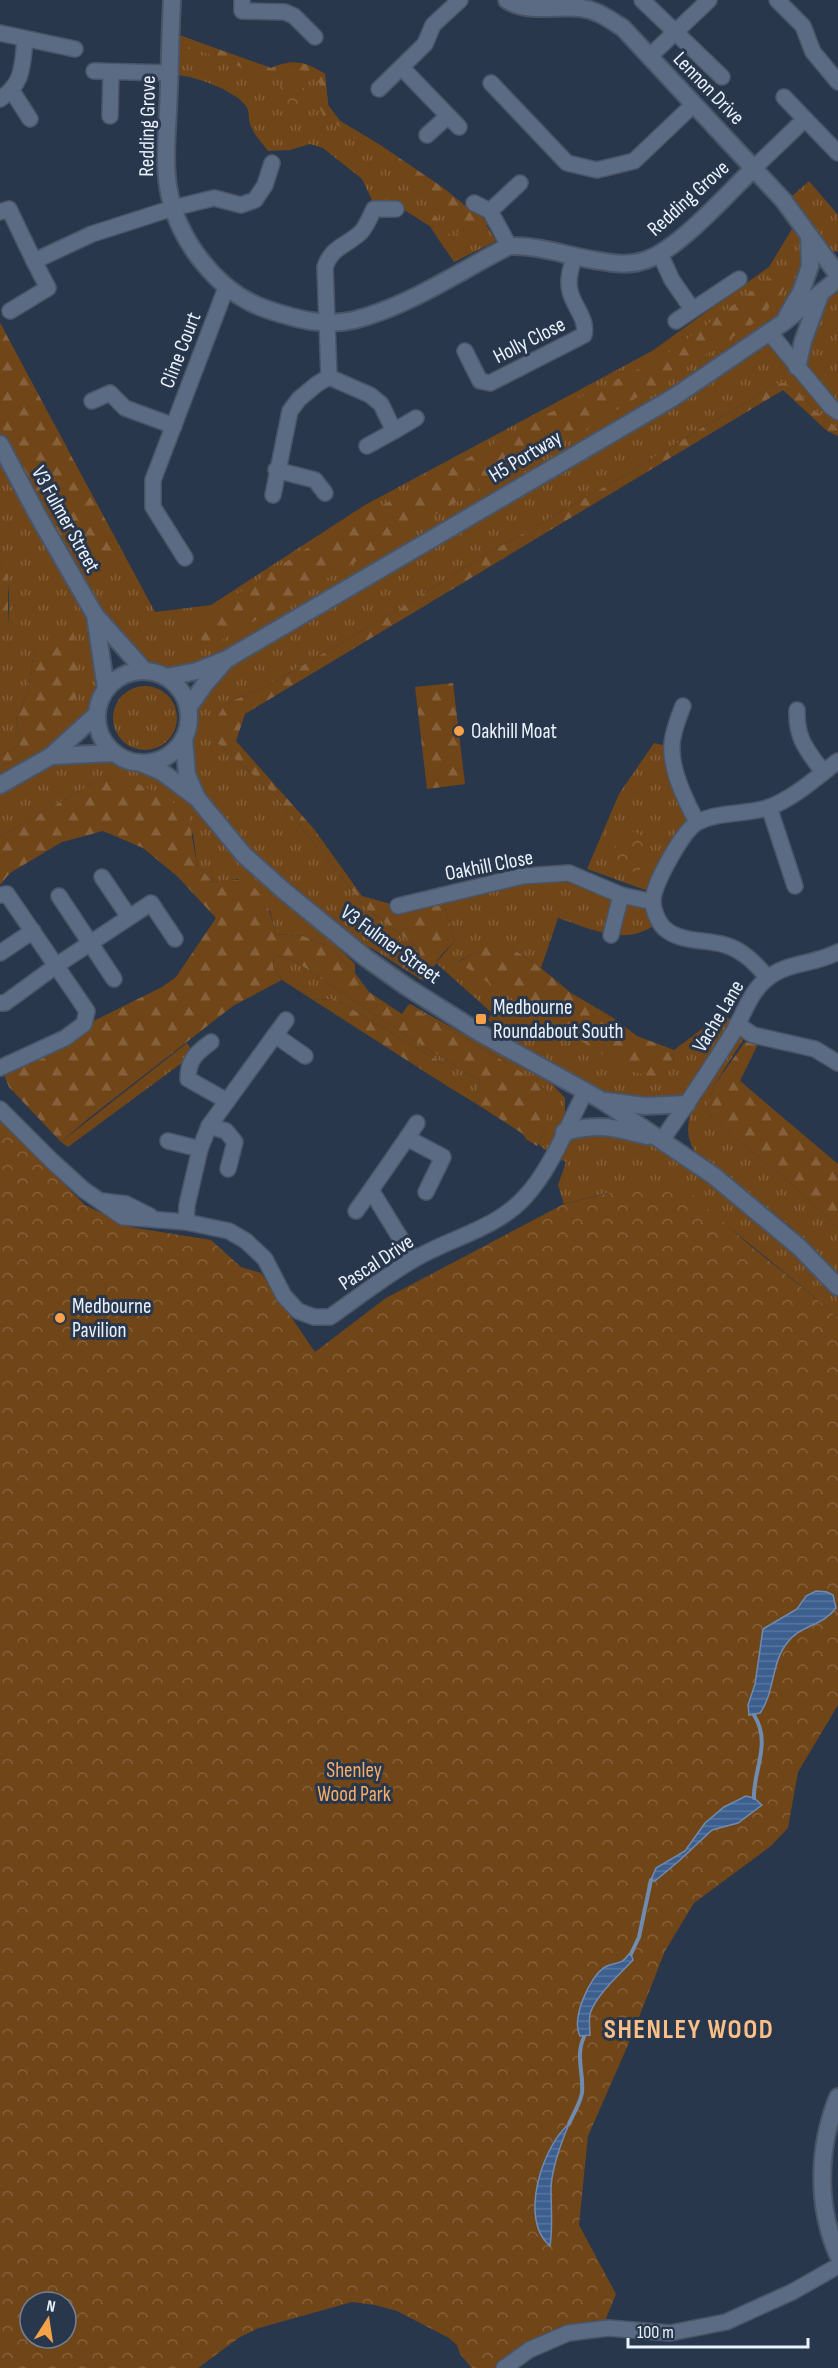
<svg xmlns="http://www.w3.org/2000/svg" width="838" height="2368" viewBox="0 0 838 2368" font-family="'Sofia Sans Condensed',sans-serif">
  <style>
    .grass { fill: url(#grass-tufts); fill-rule: evenodd }
    .forest { fill: url(#forest-firs) }
    .park { fill: url(#park-crowns); fill-rule: evenodd }
    .water { fill: url(#water-rules); stroke: #708bb0; stroke-width: 1.5 }
    .lines { fill: none; stroke-linecap: round; stroke-linejoin: round }
    .stream { stroke: #708bb0; stroke-width: 4 }
    .minor-casing { stroke: #495567; stroke-width: 18 }
    .tertiary-casing { stroke: #495567; stroke-width: 20 }
    .minor { stroke: #5a6b83; stroke-width: 15 }
    .tertiary { stroke: #5a6b83; stroke-width: 16 }
    .poi-dot { fill: #f7a149; stroke: #28374c; stroke-width: 2 }
    .labels { text-anchor: middle; stroke-width: 6; stroke-linejoin: round; paint-order: stroke }
    .street-label { font-size: 21px; fill: #eaf2fd; stroke: #28374c }
    .poi-label { font-size: 21px; fill: #eaf2fd; stroke: #28374c; text-anchor: start }
    .park-label { font-size: 21px; fill: #f4ae6a; stroke: #28374c }
    .district-label { font-size: 27px; font-weight: bold; letter-spacing: 1.5px; fill: #fcbf87; stroke: #28374c }
  </style>
  <defs>
    <pattern id="grass-tufts" width="24" height="20" patternUnits="userSpaceOnUse" patternTransform="scale(1.5)"><rect width="24" height="20" fill="#704518"/><path d="M3 7l-1-3M5 7V3M7 7l1-3M15 17l-1-3M17 17v-4M19 17l1-3" fill="none" stroke="#85603a"/></pattern>
    <pattern id="forest-firs" width="22" height="20" patternUnits="userSpaceOnUse" patternTransform="scale(1.5)"><rect width="22" height="20" fill="#704518"/><path d="M5 1l3.5 6h-7zM16 11l3.5 6h-7z" fill="#85603a"/></pattern>
    <pattern id="park-crowns" width="20" height="18" patternUnits="userSpaceOnUse" patternTransform="scale(1.5)"><rect width="20" height="18" fill="#704518"/><path d="M2 6a3 3 0 1 1 6 0M12 15a3 3 0 1 1 6 0" fill="none" stroke="#85603a"/></pattern>
    <pattern id="water-rules" width="6" height="5" patternUnits="userSpaceOnUse" patternTransform="scale(1.5)"><rect width="6" height="5" fill="#3c5f8f"/><path d="M0 2.5h6" fill="none" stroke="#5876a0"/></pattern>
  </defs>
  <rect width="100%" height="100%" fill="#28374c"/>
  <g class="grass">
    <path d="M173,33l98,35c21,-9 34,-7 54,6l3,31 12,16 37,22 65,44 22,18 15,8 17,28 -42,21 -24,-36 -40,-25 -17,1 -11,-23 -39,-31 -13,-4 -20,6 -22,1c-6,-8 -15,-17 -18,-27 -2,-6 0,-12 -4,-18 -10,-15 -53,-31 -71,-31z"/>
    <path d="M809,181l29,34v36c-33,7 -52,54 -69,81l28,35 6,-26 35,-62v149l-25,-19 -15,-18 -25,-7 -25,18 -40,22 -74,46 -154,88 -84,53 -131,76 -40,17 -12,35 62,56 92,114 52,39 2,14 -9,12 -39,-25 -43,-21 2,14 23,22v9l-24,-26 -28,-11 -27,-2 -6,-23 -32,-32 -25,3 -16,-17 -4,-31 -93,-55 -100,58v-70l29,-15 6,-107 -7,45 -12,30 4,25 -20,11v-130l8,2c1,-24 4,-46 -8,-67v-238l155,289 56,-7 154,-100 287,-154 117,-84 29,-48 -7,-22zM96,616l48,54 23,7 59,-17 -38,48 1,13 -5,17 13,59 -56,-34 -14,-2 -14,-8 -61,2 44,-40 3,-15 7,-11z"/>
    <circle cx="145" cy="718" r="32"/>
    <path d="M654,743l12,3 23,71 -38,75 -64,-23 32,-75z"/>
    <path d="M569,873l84,29 6,19c-31,28 -66,8 -101,-3l-17,50 -34,-23 -32,8 -16,8 214,104 1,-15 48,-36 15,10 -50,80 -82,-10 -87,-50 -30,-24 4,-7 -56,-50 19,-22 -14,-45z"/>
    <path d="M281,956l14,5 98,66 87,54 -5,22 -28,-17v-20l-112,-67 -22,1 -31,-20 -9,-12 1,-11z"/>
    <path d="M410,1004l142,80 13,14v34l97,8 176,147v32l-14,-14 -95,-78 -122,-34 -43,11 -6,-19 8,-23 -14,-7 -14,-11 8,-17 -34,-61 -104,-61z"/>
    <path d="M743,1029l5,3 -35,55 -6,25 24,23 66,53 41,40v47l-49,-50 -91,-69c-11,-15 -12,-27 -7,-44z"/>
    <path d="M187,1043l7,11 -126,93 -7,-5z"/>
  </g>
  <g class="forest">
    <path d="M173,33l98,35c21,-9 34,-7 54,6l3,31 12,16 37,22 65,44 22,18 15,8 9,11 -22,17 -5,15 -16,-7 -15,-23 -40,-25 -4,-5 14,3 36,17 17,23 10,-14 -15,-15 -5,-11 -15,-9 -26,-22 -14,-9 -8,-1 -50,-39 -6,-1c-5,-12 -9,-21 -4,-34 -12,-17 -18,-14 -38,-13l-11,10c-13,-1 -23,-11 -35,-16 -18,-8 -41,-17 -60,-18z"/>
    <path d="M791,262l3,8 -13,24 -24,27 -56,37 -120,74 -109,61 -260,153 -9,-2 -4,-13 1,-13 118,-77 244,-135 101,-49z"/>
    <path d="M0,323l125,234 -11,4 -12,13h-16l-35,-54 -51,-99z"/>
    <path d="M784,383l14,8 15,18 25,19v8l-11,-5 -44,-41 -538,324 -9,27 78,88 48,67 36,10 43,-10 14,45 -13,13 -18,27 -12,-7 9,-12 -2,-14 -52,-39 -92,-114 -62,-56 4,-21 8,-14 40,-17 131,-76 84,-53 154,-88 74,-46 40,-22 25,-18z"/>
    <path d="M0,561l8,14v54l-8,-3z"/>
    <path d="M73,630l5,32v30l-16,33 -33,27 -29,15v-11l20,-11 -4,-25 12,-30 7,-45z"/>
    <path d="M453,683l12,101 -38,5 -12,-102z"/>
    <path d="M100,779l34,3 28,13 26,18 9,52 16,17c8,-1 17,-3 24,-2 25,2 34,34 39,54l27,2 28,11 24,26 14,19 33,22 6,-9 104,61 35,24 -1,37 -9,19 -11,-7 -3,-5 -48,-31 5,-22 -87,-54 -98,-66 -14,-5 -7,1 -1,11 9,12 -49,26 -144,112 -28,24 -52,-55 -8,-20 161,-80 14,-10 40,-59 -39,-42 -34,-28 -40,-17 -41,11 -52,31 -10,12v-48z"/>
    <path d="M494,943l13,2 34,23 30,25 41,24 25,19 37,14 -1,15 -14,15 -31,-10 -120,-74 -50,-34z"/>
    <path d="M335,999l112,67v20l-134,-86z"/>
    <path d="M745,1042l13,2 -18,37 98,83v64l-41,-40 -66,-53 -24,-23 6,-25z"/>
  </g>
  <g class="park">
    <circle cx="291" cy="98" r="16"/>
    <path d="M630,830l12,6 7,19 -11,18 -28,-8 4,-16z"/>
    <path d="M0,1120l85,85 45,22 81,13 30,27 20,6 54,79 71,-54 178,-94 69,-17h50l70,61 71,57 14,14v386l-40,67 -10,56 -17,18 -77,57 -29,48 -37,94 -40,91 -9,89 37,69 -13,32 -77,21 -31,21h-23l-12,-14 -3,-9 -8,-7 -52,-27 -22,-6 -23,-3 -93,26 -19,9 -42,31h-198zM30,2302h36v36h-36z"/>
  </g>
  <g class="water">
    <path d="M816,1591l11,1 6,3 3,13c-13,18 -36,17 -49,35 -16,20 -12,49 -27,70l-11,2 -1,-10 7,-21 8,-55 34,-20 9,-13z"/>
    <path d="M746,1796l8,2 8,7 -24,18 -26,7 -32,30 -25,21 -4,-1 5,-12 29,-17 20,-28 19,-16z"/>
    <path d="M629,1954h2l2,6c-12,13 -35,33 -42,51 -3,7 -1,16 -1,24l-10,1c-9,-17 9,-59 25,-69 11,-6 16,-1 24,-13z"/>
    <path d="M569,2124c-8,19 -17,43 -18,64 0,20 2,38 -1,58 -32,-26 -7,-101 19,-122z"/>
  </g>
  <g class="lines">
    <g class="stream">
      <path d="M754,1798c-1,-28 18,-55 0,-83"/>
      <path d="M631,1954l8,-17 12,-57"/>
      <path d="M569,2124c4,-10 11,-20 13,-31 2,-20 -7,-37 2,-56"/>
    </g>
    <defs>
      <g id="minor">
        <path d="M242,0v11l43,1 9,4 21,21"/>
        <path d="M642,0l80,77"/>
        <path d="M777,0l26,26 10,26 25,30"/>
        <path d="M0,33l75,16"/>
        <path d="M649,57l60,-57"/>
        <path d="M402,68l57,59"/>
        <path d="M94,71l76,2"/>
        <path d="M491,83l76,80 30,7 37,-9 60,-57"/>
        <path d="M379,89l46,-45 8,-19 27,-25"/>
        <path d="M12,91l18,28"/>
        <path d="M784,97l21,22"/>
        <path d="M0,99c24,-16 22,-33 25,-59"/>
        <path d="M110,116l1,-44"/>
        <path d="M427,135l21,-19"/>
        <path d="M754,168l51,-49 33,34"/>
        <path d="M474,203l16,8 19,35"/>
        <path d="M396,209h-22c-4,7 -8,20 -15,25 -14,12 -28,14 -34,33l4,110 41,18 11,9 13,27 22,-13"/>
        <path d="M490,211l30,-28"/>
        <path d="M0,212l9,-3 25,52 58,-27 81,-26 41,-10 27,7 14,-5 10,-15 7,-22"/>
        <path d="M660,254l12,26 20,29"/>
        <path d="M10,311l38,-23 -14,-27"/>
        <path d="M676,321l63,-42"/>
        <path d="M769,332l62,75 7,5"/>
        <path d="M465,351l15,30 10,2 94,-48c4,-16 -11,-29 -14,-44 -3,-11 1,-23 4,-34"/>
        <path d="M92,401l18,-8 15,15 49,18"/>
        <path d="M367,446l27,-15"/>
        <path d="M276,470l39,10 10,13"/>
        <path d="M273,495l17,-84 9,-12 18,-15 12,-7"/>
        <path d="M185,558l-32,-51v-27l73,-192"/>
        <path d="M683,706c-4,10 -8,21 -10,31 -6,27 12,63 24,85"/>
        <path d="M797,710c-1,29 10,40 26,62"/>
        <path d="M769,807l26,79"/>
        <path d="M102,877l27,40"/>
        <path d="M0,895l7,-1 80,117 -3,13 -19,14 -65,30"/>
        <path d="M59,896l55,83"/>
        <path d="M398,906l125,-30 46,-3 52,22 32,7"/>
        <path d="M611,935l10,-40"/>
        <path d="M0,953l33,-22"/>
        <path d="M768,978c-12,-14 -25,-28 -43,-33 -19,-6 -45,-2 -61,-17 -6,-6 -12,-20 -11,-29 2,-17 30,-69 45,-77 22,-11 49,-7 72,-15 24,-9 47,-30 68,-46"/>
        <path d="M0,1003h5l52,-38 94,-62 24,36"/>
        <path d="M737,1024l16,11 62,14 23,14"/>
        <path d="M275,1035l30,21"/>
        <path d="M211,1042c-15,11 -23,18 -23,37l39,22"/>
        <path d="M0,1109l52,52 32,29 39,27 63,5 43,9 17,10 19,18 19,37 14,15 16,6h16c27,-19 54,-40 83,-57 36,-22 81,-30 111,-62 26,-27 44,-73 61,-106"/>
        <path d="M209,1126l17,5 9,11 -7,27"/>
        <path d="M407,1138l10,-15"/>
        <path d="M662,1140c25,-36 49,-72 72,-109 11,-19 16,-40 35,-54 20,-15 47,-13 69,-25"/>
        <path d="M168,1141l32,8"/>
        <path d="M371,1190l36,-52 36,19 -17,35"/>
        <path d="M102,1201l24,3 24,12"/>
        <path d="M356,1211l15,-21 42,69"/>
        <path d="M186,1222l1,-17 13,-56 9,-23 77,-106"/>
        <path d="M504,2368l25,-18 39,-17 40,-5 62,5 56,-11 66,-30 46,-26"/>
      </g>
      <g id="tertiary">
        <path d="M172,0c-2,36 -2,73 -4,109 -1,25 -4,52 0,77 8,53 50,108 101,124 27,9 56,17 85,10 55,-14 104,-48 155,-74 30,-1 61,11 91,15 14,3 32,4 46,-1 33,-11 81,-66 108,-92"/>
        <path d="M507,0c22,14 50,5 74,8 16,2 28,11 42,20l161,173 54,74"/>
        <path d="M787,316l14,-24 9,-26 -1,-30"/>
        <path d="M797,367l6,-26 17,-46"/>
        <path d="M0,444l37,70 58,101 49,55"/>
        <path d="M95,615l11,74"/>
        <circle cx="143" cy="717" r="46"/>
        <path d="M167,677l30,-6 30,-12 447,-262 110,-75 54,-43"/>
        <path d="M188,708l17,-24 19,-22"/>
        <path d="M184,738l3,37 10,23 46,56 40,36 83,68 41,29 73,46 123,68 111,75 85,71 39,40"/>
        <path d="M51,756l62,-3"/>
        <path d="M143,764l19,8 35,26"/>
        <path d="M0,785l51,-29 45,-41"/>
        <path d="M606,1101l39,5 42,-2"/>
        <path d="M564,1132c35,-9 49,-5 83,4"/>
        <path d="M838,2097c-20,49 -22,108 0,158"/>
      </g>
    </defs>
    <use href="#minor" class="minor-casing"/>
    <use href="#tertiary" class="tertiary-casing"/>
    <use href="#minor" class="minor"/>
    <use href="#tertiary" class="tertiary"/>
  </g>
  <g class="poi-dot">
    <circle cx="459" cy="731" r="6"/>
    <rect x="475" y="1013" width="12" height="12" rx="3"/>
    <circle cx="60" cy="1318" r="6"/>
  </g>
  <g class="labels">
    <g class="street-label">
      <text transform="translate(709 88) rotate(46)" y="7">Lennon Drive</text>
      <text transform="translate(147 126) rotate(-89)" y="7">Redding Grove</text>
      <text transform="translate(688 198) rotate(-42)" y="7">Redding Grove</text>
      <text transform="translate(529 340) rotate(-27)" y="7">Holly Close</text>
      <text transform="translate(180 350) rotate(-69)" y="7">Cline Court</text>
      <text transform="translate(525 456) rotate(-31)" y="7">H5 Portway</text>
      <text transform="translate(66 519) rotate(61)" y="7">V3 Fulmer Street</text>
      <text transform="translate(489 865) rotate(-11)" y="7">Oakhill Close</text>
      <text transform="translate(391 944) rotate(36)" y="7">V3 Fulmer Street</text>
      <text transform="translate(718 1016) rotate(-59)" y="7">Vache Lane</text>
      <text transform="translate(376 1262) rotate(-33)" y="7">Pascal Drive</text>
    </g>
    <g class="poi-label">
      <text x="471" y="738">Oakhill Moat</text>
      <text x="493" y="1014">Medbourne<tspan x="493" dy="24">Roundabout South</tspan></text>
      <text x="72" y="1313">Medbourne<tspan x="72" dy="24">Pavilion</tspan></text>
    </g>
    <g class="park-label">
      <text x="354" y="1777">Shenley<tspan x="354" dy="24">Wood Park</tspan></text>
    </g>
    <g class="district-label">
      <text x="689" y="2038">SHENLEY WOOD</text>
    </g>
  </g>
  <g transform="translate(48 2320) rotate(12)"><circle r="28" fill="#28374c" stroke="#768293" stroke-width="1.5"/>
  <path d="M0-4.5L10 22L0 15L-10 22Z" fill="#f7a149"/>
  <text y="-9" font-size="16" font-weight="bold" text-anchor="middle" fill="#eaf2fd">N</text>
  </g>
  <path d="M628 2338v9h180v-9" fill="none" stroke="#eaf2fd" stroke-width="3"/>
  <text x="637" y="2338" font-size="18" fill="#eaf2fd" stroke="#28374c" stroke-width="4.5" paint-order="stroke">100 m</text>
</svg>
